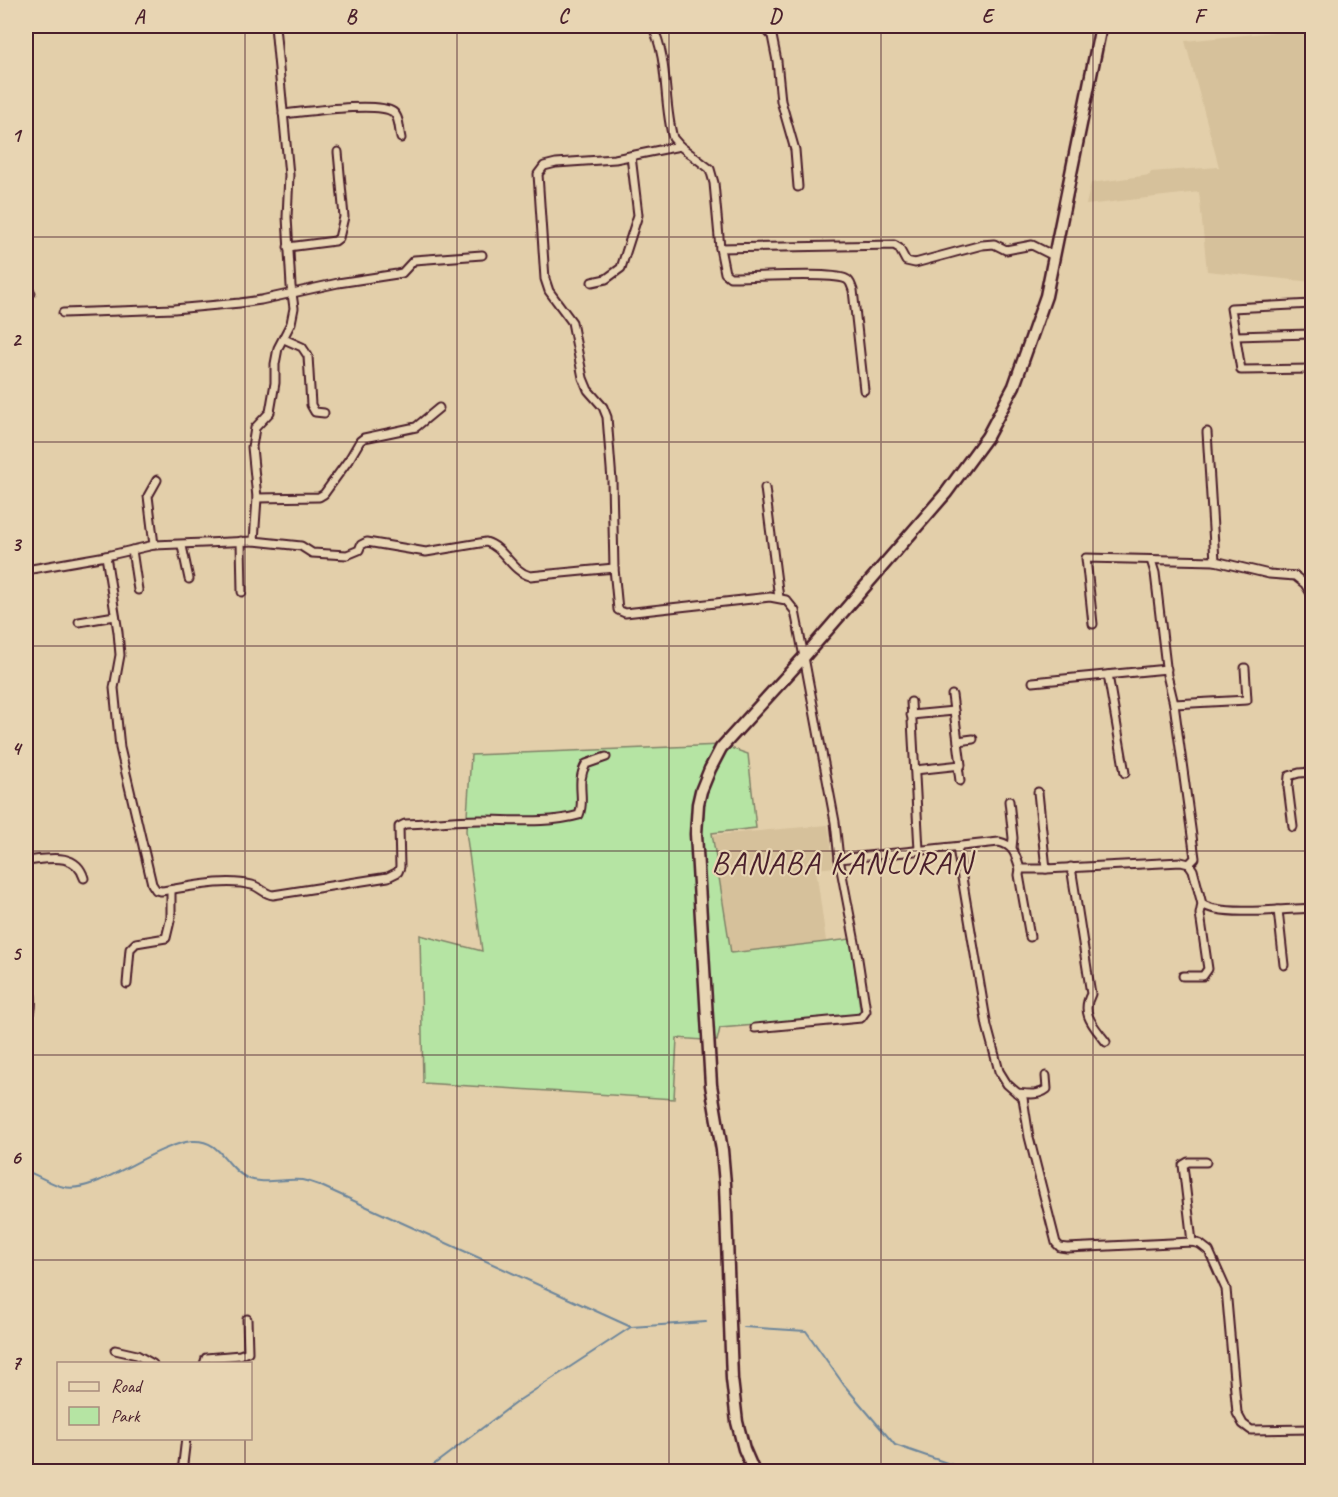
<svg xmlns="http://www.w3.org/2000/svg" width="1338" height="1497" viewBox="0 0 1338 1497" font-family="Caveat,sans-serif">
  <style>
    .built { fill: #d6c19b }
    .green { fill: #b5e4a3; stroke: #808267; stroke-width: 1.5 }
    .lines { fill: none; stroke-linecap: round; stroke-linejoin: round }
    .stream { stroke: #6d869b; stroke-width: 2 }
    .minor-casing { stroke: #4a1f2b; stroke-width: 11 }
    .primary-casing { stroke: #4a1f2b; stroke-width: 15 }
    .minor { stroke: #e8d5b3; stroke-width: 7 }
    .primary { stroke: #e8d5b3; stroke-width: 10 }
    .grid { fill: none; stroke: #4a1f2b; stroke-width: 1.5; stroke-opacity: 0.55 }
    .labels { text-anchor: middle; stroke-width: 4.5; stroke-linejoin: round; paint-order: stroke }
    .quarter-label { font-size: 32px; letter-spacing: 1.5px; fill: #4a1f2b; stroke: #e8d5b3 }
    .neatline { fill: none; stroke: #4a1f2b; stroke-width: 2 }
    .grid-label { font-size: 20px; text-anchor: middle; font-weight: bold; fill: #4a1f2b }
  </style>
  <rect width="100%" height="100%" fill="#e3cfaa"/>
  <filter id="ink" filterUnits="userSpaceOnUse"><feTurbulence type="fractalNoise" baseFrequency=".0167" numOctaves="2"/><feDisplacementMap in="SourceGraphic" scale="12" xChannelSelector="R" yChannelSelector="G"/><feConvolveMatrix kernelMatrix="1 2 1 2 8 2 1 2 1" color-interpolation-filters="sRGB"/></filter>
  <g filter="url(#ink)">
    <g class="built">
      <path d="M1312,28v254l-105,-11 -8,-79 -113,13 5,-22 59,-8v-3l69,-5 -34,-126z"/>
      <path d="M828,825l6,42 -18,2 10,72 -95,13 -18,-119z"/>
    </g>
    <path class="green" d="M722,745l26,9 8,74 -44,5 19,120 120,-14 10,77 -141,12 -3,13 -40,-3 -3,61 -251,-16 -3,-148 62,16 -16,-120 5,-76z"/>
    <g class="lines">
      <g class="stream">
        <path d="M26,1171c12,4 25,13 38,16 33,7 89,-42 128,-46 30,-2 32,26 55,37 16,7 37,0 55,2 5,1 12,3 17,5l312,142 75,-5"/>
        <path d="M744,1327l62,4 38,54 51,60 78,27"/>
        <path d="M424,1472l94,-71 113,-74"/>
      </g>
      <defs>
        <g id="minor">
          <path d="M275,26l14,149 -2,42 4,69 3,22 -3,15 -13,25 -3,16v19l-5,29 -15,16 -3,19 5,51 -3,43 47,5 11,7 35,2 12,-5 2,-5 6,-3 59,10 60,-10c18,5 25,29 44,34l84,-8 4,42 7,3 145,-16 16,3 9,11 9,46 31,165 4,37 18,94 9,58 -5,7 -106,10"/>
          <path d="M652,26c17,32 11,77 21,112l7,8 30,23 4,14 6,65 5,25 5,4h7c22,0 93,-5 109,2 5,2 5,7 7,11l11,100"/>
          <path d="M763,26l9,10 5,25 4,40 14,49 3,37"/>
          <path d="M283,114c21,-2 95,-13 110,-2 7,5 6,19 8,26"/>
          <path d="M288,247l47,-6 4,-3 5,-21 -6,-65"/>
          <path d="M720,248l174,-3 5,3 7,13 9,2 67,-18 12,-1 12,6 26,-5 22,11"/>
          <path d="M592,282l14,-3 15,-11 17,-53 -7,-59"/>
          <path d="M26,295l5,-2"/>
          <path d="M1312,304l-81,4 10,62 71,-1"/>
          <path d="M63,313l111,-4 66,-6 21,-3 77,-17 59,-9 5,-1 12,-13 68,-5"/>
          <path d="M1236,336l76,-2"/>
          <path d="M284,339l18,8 6,9 3,49 4,7 9,1"/>
          <path d="M1207,432l8,129"/>
          <path d="M765,488l14,110"/>
          <path d="M257,498l62,-1 5,-3 26,-36 10,-17 4,-3 52,-11 23,-19"/>
          <path d="M241,541l1,51"/>
          <path d="M154,545l-6,-49 9,-16"/>
          <path d="M182,546l7,33"/>
          <path d="M132,550l6,40"/>
          <path d="M106,556l12,76 2,23 -6,33 6,60 32,136 4,6 5,1c28,-4 63,-13 91,-6 8,2 12,9 21,10l115,-18 10,-5 2,-5 -1,-40 6,-3c25,-1 50,-4 75,-4 33,0 67,4 99,-5 7,-16 -4,-32 7,-51l20,-7"/>
          <path d="M1151,560l4,13 12,102 7,29 21,154 -6,6"/>
          <path d="M614,568l-2,-87 -5,-64 -4,-10 -15,-17 -5,-12 -11,-56 -23,-31 -4,-12 -7,-105 6,-8 12,-3 59,-4 65,-13"/>
          <path d="M26,570l80,-14 48,-11 100,-4"/>
          <path d="M79,622l36,-6"/>
          <path d="M1093,624l-7,-66 129,3 54,13 26,2 10,8 7,11"/>
          <path d="M1108,675l17,98"/>
          <path d="M1033,682l134,-13"/>
          <path d="M911,702l8,148"/>
          <path d="M1174,704l73,-4 -2,-32"/>
          <path d="M911,715l43,-4"/>
          <path d="M958,741l15,-2"/>
          <path d="M958,766l2,15"/>
          <path d="M915,770l46,-5 -9,-70"/>
          <path d="M1038,792l8,77"/>
          <path d="M1009,801l4,37 -1,10"/>
          <path d="M1293,827l-5,-40 1,-11 10,-3 13,-1"/>
          <path d="M957,848l30,178 12,45 8,13 16,14 6,39 27,106 4,4 7,1 125,-6 8,2 9,7 17,38 11,124 6,11 8,6 61,-1"/>
          <path d="M839,859l160,-17c15,3 17,14 21,27h26l135,-7 8,2 4,6 9,34c18,13 86,5 110,4"/>
          <path d="M26,861c21,-2 50,-10 58,17"/>
          <path d="M1071,867l20,127c-11,20 3,32 15,48"/>
          <path d="M1020,869l-1,6 11,62"/>
          <path d="M1278,910l6,55"/>
          <path d="M1183,976h20l5,-7 -8,-55 2,-10"/>
          <path d="M26,977c6,15 8,32 0,47"/>
          <path d="M127,984l3,-35 6,-6 30,-5 5,-21v-27"/>
          <path d="M1017,1093c11,1 21,3 30,-4l-1,-13"/>
          <path d="M1192,1242l-9,-77 5,-3h18"/>
          <path d="M115,1350l22,5 16,9"/>
          <path d="M204,1364l2,-6 34,-3 8,-3 -1,-33"/>
          <path d="M182,1472l4,-34"/>
        </g>
        <path id="primary" d="M754,1472l-10,-23 -7,-27 -5,-43 -7,-195 -3,-34 -11,-65 -15,-251 2,-30 3,-13 9,-22 11,-21 83,-91 142,-164 41,-56 27,-51 32,-90 55,-270"/>
      </defs>
      <use href="#minor" class="minor-casing"/>
      <use href="#primary" class="primary-casing"/>
      <use href="#minor" class="minor"/>
      <use href="#primary" class="primary"/>
    </g>
  </g>
  <path class="grid" d="M245,26v1338M457,26v1446M669,26v1446M881,26v1446M1093,26v1446M26,237h1286M26,442h1286M26,646h1286M26,851h1286M26,1055h1286M26,1260h1286M245,1438v34"/>
  <g class="labels">
    <g class="quarter-label">
      <text x="842" y="873">BANABA KANLURAN</text>
    </g>
  </g>
  <rect width="1338" height="1497" fill="none" stroke="#e8d5b3" stroke-width="66"/>
  <rect x="57" y="1362" width="195" height="78" fill="#e8d5b3" stroke="#a98c7d" stroke-width="1.5"/>
  <rect x="69" y="1382" width="30" height="9" fill="#e8d5b3" stroke="#a98c7d" stroke-width="1.5"/>
  <text x="111" y="1392" font-size="18" fill="#4a1f2b">Road</text>
  <rect x="69" y="1407" width="30" height="18" fill="#b5e4a3" stroke="#a98c7d" stroke-width="1.5"/>
  <text x="111" y="1422" font-size="18" fill="#4a1f2b">Park</text>
  <rect x="33" y="33" width="1272" height="1431" class="neatline"/>
  <g class="grid-label">
    <text x="139" y="23">A</text>
    <text x="351" y="23">B</text>
    <text x="563" y="23">C</text>
    <text x="775" y="23">D</text>
    <text x="987" y="23">E</text>
    <text x="1199" y="23">F</text>
    <text x="16" y="142">1</text>
    <text x="16" y="346">2</text>
    <text x="16" y="551">3</text>
    <text x="16" y="755">4</text>
    <text x="16" y="960">5</text>
    <text x="16" y="1164">6</text>
    <text x="16" y="1369">7</text>
  </g>
</svg>
